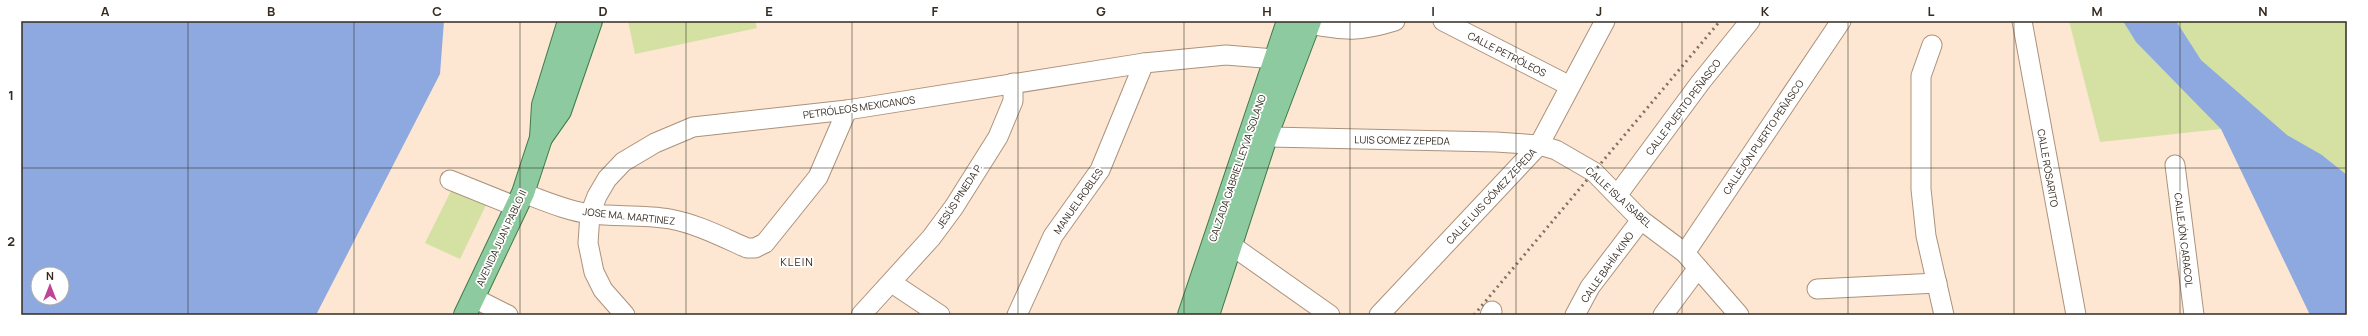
<svg xmlns="http://www.w3.org/2000/svg" width="2368" height="336" viewBox="0 0 2368 336" font-family="Manrope,sans-serif">
  <style>
    .green { fill: #d4e1a3 }
    .water { fill: #8ea9df; fill-rule: evenodd }
    .lines { fill: none; stroke-linecap: round; stroke-linejoin: round }
    .minor-casing { stroke: #ac927b; stroke-width: 21 }
    .major-casing { stroke: #3d7b49; stroke-width: 24 }
    .minor { stroke: #fff; stroke-width: 19 }
    .major { stroke: #8eca9f; stroke-width: 22 }
    .rail { stroke: #817264; stroke-width: 3; stroke-dasharray: 2 4; stroke-linecap: butt }
    .grid { fill: none; stroke: #352b21; stroke-width: 1; stroke-opacity: 0.55 }
    .labels { text-anchor: middle; stroke-width: 3.5; stroke-linejoin: round; paint-order: stroke }
    .street-label { font-size: 10px; fill: #352b21; stroke: #fff }
    .neighbourhood-label { font-size: 11px; letter-spacing: 1px; fill: #352b21; stroke: #fff }
    .neatline { fill: none; stroke: #352b21; stroke-width: 1.5 }
    .grid-label { font-size: 13px; text-anchor: middle; font-weight: bold; fill: #352b21 }
  </style>
  <rect width="100%" height="100%" fill="#fde6d2"/>
  <g class="green">
    <path d="M628,21h127l2,7 -122,26z"/>
    <path d="M2069,21h278v154l-25,-20 -101,-26 -121,13z"/>
    <path d="M453,187l34,16 -27,56 -35,-16z"/>
  </g>
  <g class="water">
    <path d="M21,21h423l-4,53 -124,241h-295zM38,274h24v24h-24z"/>
    <path d="M2123,21h53l25,39 86,75 35,20 25,20v140h-37l-89,-186 -85,-87z"/>
  </g>
  <g class="lines">
    <defs>
      <g id="minor">
        <path d="M1443,21l127,65"/>
        <path d="M2022,21l54,294"/>
        <path d="M1309,24c37,7 50,8 86,-3"/>
        <path d="M1932,45l-11,31v113l5,47 18,79"/>
        <path d="M1266,137l230,5 43,3 17,5 38,22 47,48 44,33 54,62"/>
        <path d="M2175,165l19,150"/>
        <path d="M450,180l67,27"/>
        <path d="M523,193c22,8 44,18 67,21 27,3 53,0 80,5 27,5 52,18 77,29h8l10,-5 53,-66 29,-67"/>
        <path d="M1618,194l82,-111 50,-62"/>
        <path d="M1231,245l99,70"/>
        <path d="M1685,253l156,-232"/>
        <path d="M892,283l48,32"/>
        <path d="M1817,289l120,-6"/>
        <path d="M474,298l34,17"/>
        <path d="M625,315l-22,-25 -9,-18 -6,-29 2,-29 7,-18 10,-17 16,-17 32,-19 38,-16 154,-17 297,-47 82,-8 48,4"/>
        <path d="M861,315l70,-77 23,-31 44,-70 15,-36v-18"/>
        <path d="M1017,315l36,-79 47,-66 44,-107"/>
        <path d="M1379,315l160,-170 66,-124"/>
        <path d="M1490,315l2,-4"/>
        <path d="M1575,315l15,-28 51,-67"/>
        <path d="M1663,315l35,-47"/>
      </g>
      <g id="major">
        <path d="M541,138l19,-27 31,-90"/>
        <path d="M465,315l58,-122 18,-55 2,-33 26,-84"/>
        <path d="M1189,315l99,-294"/>
        <path d="M1208,315l58,-178 44,-116"/>
      </g>
    </defs>
    <use href="#minor" class="minor-casing"/>
    <use href="#major" class="major-casing"/>
    <use href="#minor" class="minor"/>
    <use href="#major" class="major"/>
    <path class="rail" d="M1474,315l246,-294"/>
  </g>
  <path class="grid" d="M188,21v294M354,21v294M520,21v294M686,21v294M852,21v294M1018,21v294M1184,21v294M1350,21v294M1516,21v294M1682,21v294M1848,21v294M2014,21v294M2180,21v294M21,168h2326"/>
  <g class="labels">
    <g class="street-label">
      <text transform="translate(1507 54) rotate(27)" y="4">CALLE PETRÓLEOS</text>
      <text transform="translate(859 107) rotate(-8)" y="4">PETRÓLEOS MEXICANOS</text>
      <text transform="translate(1683 107) rotate(-53)" y="4">CALLE PUERTO PEÑASCO</text>
      <text transform="translate(1763 137) rotate(-56)" y="4">CALLEJÓN PUERTO PEÑASCO</text>
      <text transform="translate(1402 140) rotate(1)" y="4">LUIS GOMEZ ZEPEDA</text>
      <text transform="translate(1237 168) rotate(-71)" y="4">CALZADA GABRIEL LEYVA SOLANO</text>
      <text transform="translate(2048 168) rotate(80)" y="4">CALLE ROSARITO</text>
      <text transform="translate(959 196) rotate(-57)" y="4">JESÚS PINEDA P.</text>
      <text transform="translate(1491 196) rotate(-47)" y="4">CALLE LUIS GÓMEZ ZEPEDA</text>
      <text transform="translate(1619 197) rotate(42)" y="4">CALLE ISLA ISABEL</text>
      <text transform="translate(1078 201) rotate(-55)" y="4">MANUEL ROBLES</text>
      <text transform="translate(629 216) rotate(6)" y="4">JOSE MA. MARTINEZ</text>
      <text transform="translate(501 238) rotate(-65)" y="4">AVENIDA JUAN PABLO II</text>
      <text transform="translate(2184 240) rotate(83)" y="4">CALLEJÓN CARACOL</text>
      <text transform="translate(1607 267) rotate(-55)" y="4">CALLE BAHÍA KINO</text>
    </g>
    <g class="neighbourhood-label">
      <text x="797" y="266">KLEIN</text>
    </g>
  </g>
  <rect width="2368" height="336" fill="none" stroke="#ffffff" stroke-width="44"/>
  <g transform="translate(50 286)"><circle r="19" fill="#ffffff" stroke="#aeaaa6"/>
  <path d="M0-3L7 15L0 10L-7 15Z" fill="#c04494"/>
  <text y="-6" font-size="11" font-weight="bold" text-anchor="middle" fill="#352b21">N</text>
  </g>
  <rect x="22" y="22" width="2324" height="292" class="neatline"/>
  <g class="grid-label">
    <text x="105" y="16">A</text>
    <text x="271" y="16">B</text>
    <text x="437" y="16">C</text>
    <text x="603" y="16">D</text>
    <text x="769" y="16">E</text>
    <text x="935" y="16">F</text>
    <text x="1101" y="16">G</text>
    <text x="1267" y="16">H</text>
    <text x="1433" y="16">I</text>
    <text x="1599" y="16">J</text>
    <text x="1765" y="16">K</text>
    <text x="1931" y="16">L</text>
    <text x="2097" y="16">M</text>
    <text x="2263" y="16">N</text>
    <text x="11" y="100">1</text>
    <text x="11" y="246">2</text>
  </g>
</svg>
